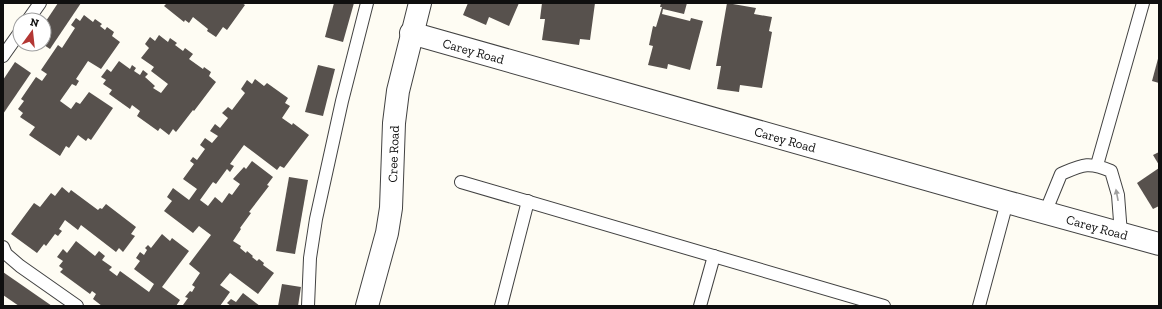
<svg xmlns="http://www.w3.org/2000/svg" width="1162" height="309" viewBox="0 0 1162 309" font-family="'Zilla Slab',serif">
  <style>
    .building { fill: #57514d }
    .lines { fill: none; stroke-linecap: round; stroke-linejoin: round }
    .lane-casing { stroke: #424242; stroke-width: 14 }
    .street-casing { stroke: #424242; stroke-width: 24 }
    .lane { stroke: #fff; stroke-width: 12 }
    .street { stroke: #fff; stroke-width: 22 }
    .oneway { fill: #9f9f9f }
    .labels { text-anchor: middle; stroke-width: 4; stroke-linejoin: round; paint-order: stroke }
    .street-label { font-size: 13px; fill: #0f0f0f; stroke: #fff }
  </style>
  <rect width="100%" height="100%" fill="#fefcf3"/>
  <g class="building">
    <path d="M58,3h23l-31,46 -6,-4v-21z"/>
    <path d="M165,3h77l3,2 -18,25 -4,-3 -7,10 -9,-6 1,-2 -15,-12 -4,6 -4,-3 -1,2 -20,-16 2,-2z"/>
    <path d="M334,3h20l-11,39 -18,-5z"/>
    <path d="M468,3h51l-10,23 -20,-9 -3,8 -23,-10z"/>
    <path d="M542,3h53l-5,37 -10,-1 -1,6 -37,-5 3,-21h-5z"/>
    <path d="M661,3h26l-3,11 -21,-5 -1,5 28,7 1,-3 12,3 -13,49 -22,-6 -1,5 -19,-4 5,-19 -4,-1 4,-19 3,1 6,-20h-2z"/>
    <path d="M727,3l29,5 -2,6 18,3 -3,14 3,1 -10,56 -22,-3 -1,7 -22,-3 4,-23h-5z"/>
    <path d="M84,15l9,7 2,-3 7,5 -2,2 5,4 2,-3 7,5 -2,4 8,6 -19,27 -13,-8 -12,18 3,2 -3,5 -4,-2 -12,17 11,8 5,-7 4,2 9,-12 24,16 -22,32 -3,-2 -2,3 -8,-6 -9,13 -3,-2 -6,10 -31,-21 6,-8 -15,-10 3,-4 -5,-4 6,-8 -3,-2 15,-22 6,4 5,-7 -6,-4 17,-25 4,3 13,-20 -4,-3 5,-7 4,3z"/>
    <path d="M159,35l9,7 2,-4 7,5 -2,2 8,6 2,-3 8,6 -4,5 14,10 1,-2 7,5 -2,4 7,6 -22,29 -1,-1 -17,22 -3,-3 -4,6 -9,-7 -2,3 -21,-15 3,-5 -8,-6 -2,4 -21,-15 3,-4 -9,-6 3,-4 -5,-3 6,-8 4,3 8,-11 11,8 2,-4 4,3 -2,3 6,4 3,-5 5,4 -3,3 10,9 -2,2 8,5 7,-9 -17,-13 3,-4 -13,-9 8,-10 -4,-4 5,-7 5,4z"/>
    <path d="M1159,55v28l-7,-2z"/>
    <path d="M15,62l16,11 -28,41v-34z"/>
    <path d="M318,65l17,4 -12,47 -18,-4z"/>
    <path d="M255,79l9,7 3,-3 21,15 -3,5 5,3 -8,12 10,7 1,-2 16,12 -25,33 -4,-2 -3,4 -33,-25 -14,19 4,2 -4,6 -3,-3 -11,15 -3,-2 -13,18 8,6 7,-9 7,6 7,-10 3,2 8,-11 -7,-5 11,-12 2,2 6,-8 21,16 -6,8 2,1 -20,26 2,1 -11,15 1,1 -8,12 8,5 -1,2 6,5 1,-2 6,5 -1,1 5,4 2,-2 5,4 -1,2 11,8 -16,21 -28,-21 -10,12 10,7 -10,14h-36l-1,-1 5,-7 -3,-1 5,-6 2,1 3,-5 -3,-2 8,-12 -11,-9 22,-29 -12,-9 -6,7 -29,-22 8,-10 -5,-4 6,-9 16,12 8,-11 -14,-10 11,-15 -4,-3 3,-4 4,3 8,-11 -5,-4 5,-7 7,5 6,-7 -8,-5 5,-7 5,4 8,-10 -6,-5 6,-6 4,3 13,-17 -4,-4 6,-9 5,4z"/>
    <path d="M1159,152v13l-6,-10z"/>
    <path d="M1159,168v38l-6,3 -16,-26z"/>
    <path d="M289,177l19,3 -13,74 -19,-3z"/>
    <path d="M62,187l7,6 2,-3 27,20 2,-2 2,1 4,-5 30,23 -5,7 4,2 -12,16 -4,-4 -3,4 -35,-27 -3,5 -13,-10 -6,9 3,2 -4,5 -3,-2 -9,12 -2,-2 -7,9 -26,-19 23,-31 6,4 11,-14 4,3z"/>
    <path d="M162,234l8,7 2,-3 17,13 -27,36 18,13 -4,6h-74l-9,-7 3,-5 -4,-3 -2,3 -30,-22 3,-3 -4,-3 4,-5 -6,-4 6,-8 4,4 9,-12 19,15 4,-5 6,5 -3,4 10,7 -3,3 8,6 3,-5 29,21 5,-8 -20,-15 6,-8 -4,-3 4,-6 4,3 3,-5 -2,-2 3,-3 3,3z"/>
    <path d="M3,272l49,34h-33l-16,-11z"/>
    <path d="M282,284l19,3 -3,19h-20z"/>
    <path d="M243,293l17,13h-29l-4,-3 4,-4 5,3z"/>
  </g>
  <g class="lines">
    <defs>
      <g id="lane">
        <path d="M28,20l12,-17"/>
        <path d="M3,56l17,-24"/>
        <path d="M1097,165l46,-162"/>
        <path d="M461,182l423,124"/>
        <path d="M1045,213l16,-39c21,-9 27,-13 50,-3l7,24 3,39"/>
        <path d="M3,247l3,7 14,12 57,40"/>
        <path d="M308,306l2,-48 6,-39 26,-118 25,-98"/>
        <path d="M501,306l27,-105"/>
        <path d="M700,306l14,-50"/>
        <path d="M979,306l28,-104"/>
      </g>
      <g id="street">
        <path id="s1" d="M411,33l596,169 152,42"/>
        <path id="s2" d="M367,306l20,-73 4,-25 3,-85 4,-32 22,-88"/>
      </g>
    </defs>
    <use href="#lane" class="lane-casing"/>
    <use href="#street" class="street-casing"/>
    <use href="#lane" class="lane"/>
    <use href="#street" class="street"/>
  </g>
  <defs><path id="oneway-solid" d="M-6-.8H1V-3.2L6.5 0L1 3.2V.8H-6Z"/></defs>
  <use class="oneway" href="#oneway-solid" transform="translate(1117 195) rotate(-101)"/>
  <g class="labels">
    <g class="street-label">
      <text dy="5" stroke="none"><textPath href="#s1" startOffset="65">Carey Road</textPath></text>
      <text dy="5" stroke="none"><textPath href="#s1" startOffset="389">Carey Road</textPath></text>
      <text dy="5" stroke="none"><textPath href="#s2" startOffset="155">Cree Road</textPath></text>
      <text dy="5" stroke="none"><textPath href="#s1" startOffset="713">Carey Road</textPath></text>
    </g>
  </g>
  <rect width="1162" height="309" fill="none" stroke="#0f0f0f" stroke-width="8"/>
  <g transform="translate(32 32) rotate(15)"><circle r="19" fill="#ffffff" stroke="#9f9f9f"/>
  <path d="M0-3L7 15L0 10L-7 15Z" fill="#b33734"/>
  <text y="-6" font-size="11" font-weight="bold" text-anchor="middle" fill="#0f0f0f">N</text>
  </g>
</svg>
